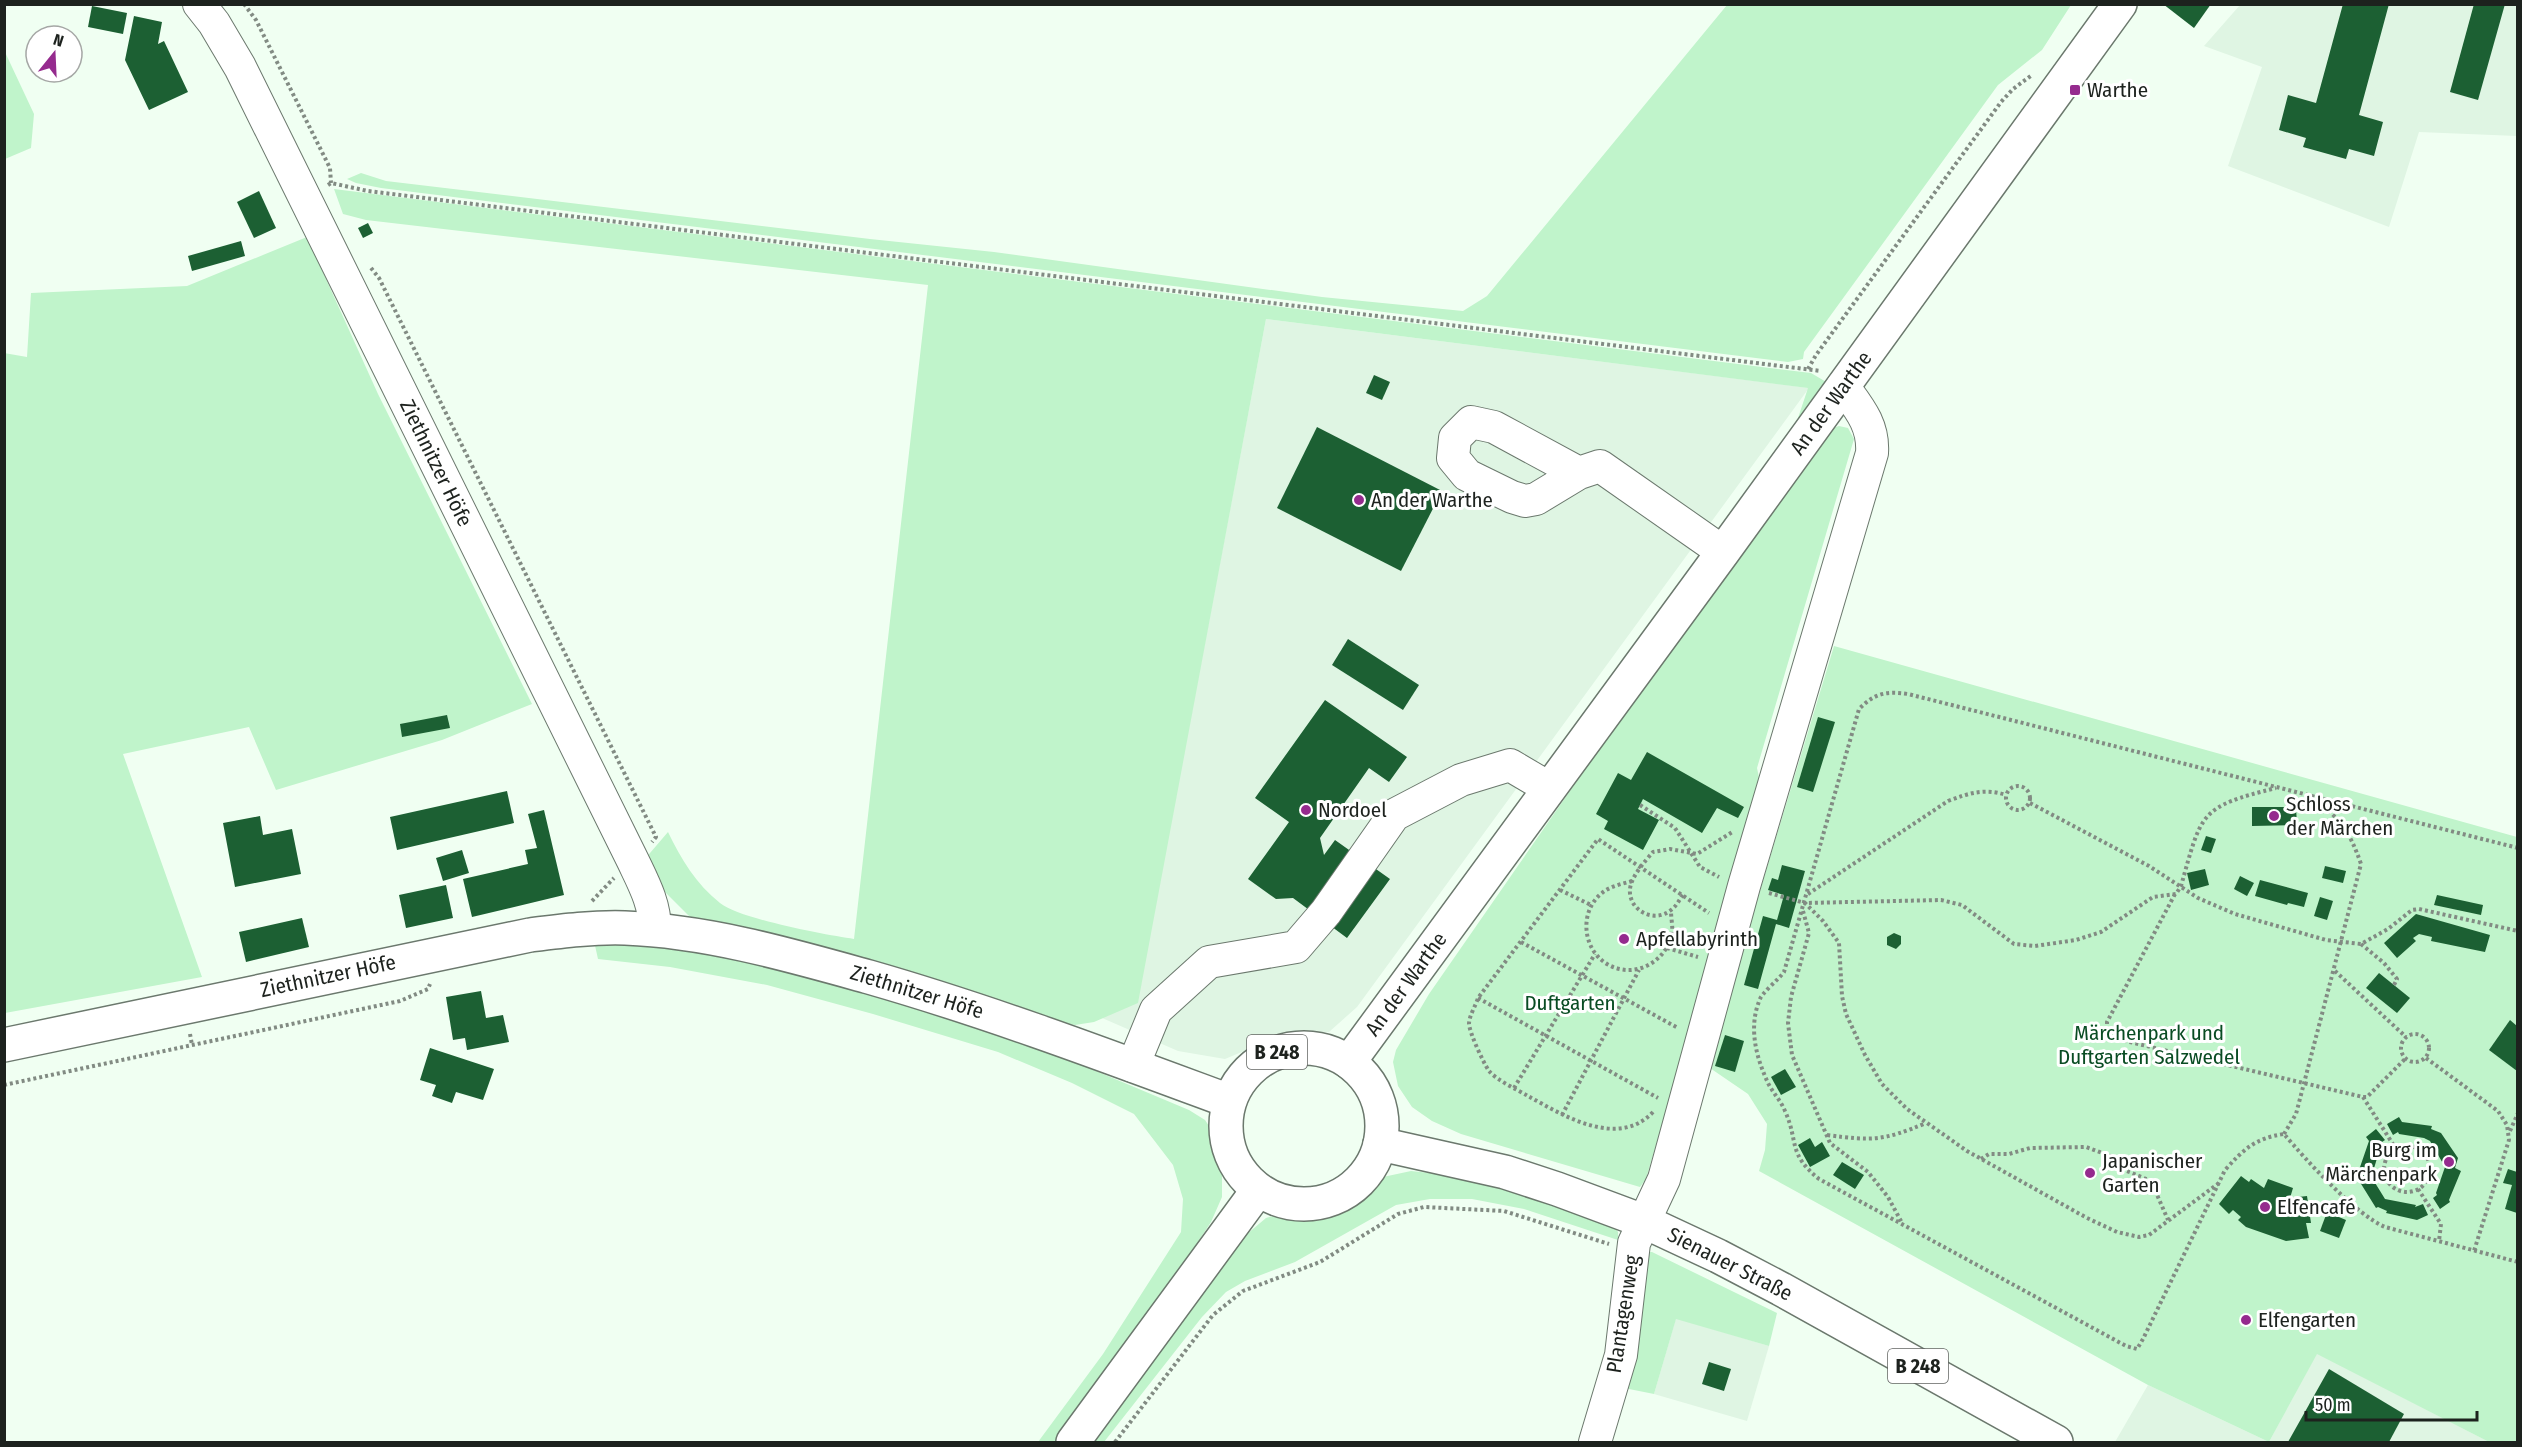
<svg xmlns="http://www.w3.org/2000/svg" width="2522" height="1447" viewBox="0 0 2522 1447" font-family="'Fira Sans Condensed',sans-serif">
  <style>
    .built { fill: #dff5e3 }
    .green { fill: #c0f4cb }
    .building { fill: #1c6033 }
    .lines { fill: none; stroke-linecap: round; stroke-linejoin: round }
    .minor-casing { stroke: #6b786d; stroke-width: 34 }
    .major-casing { stroke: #6b786d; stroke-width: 36 }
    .path { stroke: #828b83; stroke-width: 4; stroke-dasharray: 3 3; stroke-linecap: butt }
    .minor { stroke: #fff; stroke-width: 32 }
    .major { stroke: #fff; stroke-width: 33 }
    .poi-dot { fill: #952b8e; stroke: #fff; stroke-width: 2 }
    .labels { text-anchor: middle; stroke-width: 6; stroke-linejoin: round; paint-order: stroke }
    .shield { fill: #fff; stroke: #616462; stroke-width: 1.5 }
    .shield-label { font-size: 20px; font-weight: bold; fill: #1d221e }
    .poi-label { font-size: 21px; fill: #1d221e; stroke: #fff; text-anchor: start }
    .street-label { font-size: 21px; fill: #1d221e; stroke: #fff }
    .park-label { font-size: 21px; fill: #094c23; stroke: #fff }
  </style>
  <rect width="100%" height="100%" fill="#f0fff2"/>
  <g class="built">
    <path d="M2240,5h277v131l-98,-4 -30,95 -161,-61 34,-99 -58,-21z"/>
    <path d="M1266,319l543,69 -452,619 -28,25 -37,-1 -67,28 -47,-8 -92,-40 56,-35z"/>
    <path d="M1676,1318l93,28 -22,75 -93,-27z"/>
    <path d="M2317,1353l172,89h-374l33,-57 121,57z"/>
  </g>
  <g class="green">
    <path d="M1727,5h344l-29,45 -44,35 -194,267 -1,7 -15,3 -1407,-174 -25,-5 -9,-4 14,-6 25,8 484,58 124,13 328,45 141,14 24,-15z"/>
    <path d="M4,50l30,64 -3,34 -26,11z"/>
    <path d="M334,189l1477,184 17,10 -35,50 15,-45 -542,-69 -128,684 -44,19 -19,3 -31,-5 -352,-101 -35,-35 -13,-24 24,-28c13,27 28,52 52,71 20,16 106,32 134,36l74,-654 -562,-65 -23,-6z"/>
    <path d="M307,237l71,157 154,310 -90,36 -166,50 -27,-63 -126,27 79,223 -197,36 -1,-660 23,4 4,-64 156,-7z"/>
    <path d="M1839,426l9,2 6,11 -97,329 4,19 -115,392 -6,8 -179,-53 -29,-13 -20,-14 -14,-21 -5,-24 3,-12 33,-56 281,-405 120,-160z"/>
    <path d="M1834,646l683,191v605h-28l-172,-88 -48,88 -121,-57 -389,-214 6,-21 2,-26 -19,-30 -41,-28z"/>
    <path d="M594,941l89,5 95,19 227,68 184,77 16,10 8,12 9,32v33l-11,25 -64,98 -89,122h-20l65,-88 78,-122 2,-33 -10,-34 -39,-51 -62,-31 -74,-31 -125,-38 -106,-29 -97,-18 -72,-8z"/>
    <path d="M1411,1171l38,4 55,12 107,35 7,10v8l-94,-31 -52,-10h-42l-34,6 -101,57 -50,19 -19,11 -24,25 -98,125h-17l115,-155 45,-53 19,-16 11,-3 18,4 44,-10 28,-23 16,-9z"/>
    <path d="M1645,1252h7l125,61 -8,33 -93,-27 -22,75 -35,-7z"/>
  </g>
  <g class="building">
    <path d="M2163,4h48l-17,24z"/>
    <path d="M2343,4h46l-30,111 24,7 -9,34 -25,-7 -3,10 -43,-12 3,-9 -27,-8 9,-35 28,8z"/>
    <path d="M2474,4h31l-27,96 -28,-8z"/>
    <path d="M92,6l35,7 -4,21 -35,-7z"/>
    <path d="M134,16l28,6 -4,22 6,-3 24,51 -39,18 -24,-50z"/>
    <path d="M259,191l17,37 -22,10 -17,-36z"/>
    <path d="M368,223l5,10 -10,5 -5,-10z"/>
    <path d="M241,241l4,15 -53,15 -4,-15z"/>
    <path d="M1374,375l16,7 -8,18 -16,-7z"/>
    <path d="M1317,427l125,64 -41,80 -124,-63z"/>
    <path d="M1348,639l71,46 -16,25 -71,-45z"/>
    <path d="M1325,700l82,57 -18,25 -20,-14 -49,70 4,17 11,-15 55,39 -43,59 -54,-40 -17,1 -28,-20 41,-57 -34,-24z"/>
    <path d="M447,715l3,13 -48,9 -2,-13z"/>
    <path d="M1818,717l17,5 -22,70 -16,-5z"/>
    <path d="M1647,752l97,55 -6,11 -21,-10 -15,25 -59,-34 -5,10 21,11 -16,30 -39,-21 4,-8 -12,-7 22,-41 13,7z"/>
    <path d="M507,791l7,32 -117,27 -7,-33z"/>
    <path d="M2252,807h44l1,18 -45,1z"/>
    <path d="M544,810l20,85 -92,22 -9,-38 65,-15 -3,-14 12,-2 -9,-34z"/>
    <path d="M260,816l3,19 29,-6 9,45 -66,13 -12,-64z"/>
    <path d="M2206,836l10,3 -5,14 -10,-3z"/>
    <path d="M462,850l7,23 -26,8 -7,-23z"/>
    <path d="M1782,865l23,6 -16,57 -13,-4 -18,65 -14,-4 19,-69 14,4 7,-25 -16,-5 4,-12 6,2z"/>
    <path d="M2325,866l21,5 -3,12 -21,-5z"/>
    <path d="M2205,869l4,16 -18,5 -4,-17z"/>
    <path d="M2240,876l14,7 -7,13 -13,-7z"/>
    <path d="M2260,880l48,13 -4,14 -16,-4 -1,2 -32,-9z"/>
    <path d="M446,885l7,33 -47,10 -7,-33z"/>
    <path d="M2437,895l46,10 -2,10 -47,-10z"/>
    <path d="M2320,897l13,4 -6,19 -13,-4z"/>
    <path d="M2416,914l74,21 -5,17 -54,-11 1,-4 -13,-3 -6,4 3,3 -19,17 -13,-15z"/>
    <path d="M302,918l7,29 -63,15 -7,-30z"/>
    <path d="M1894,933l7,3v8l-5,5 -9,-4v-8z"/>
    <path d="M2379,973l31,25 -13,15 -31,-25z"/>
    <path d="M481,991l5,27 17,-3 6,27 -42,8 -2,-12 -12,2 -7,-43z"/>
    <path d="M2510,1020l7,6v45l-28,-21z"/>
    <path d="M1725,1035l19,6 -9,31 -20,-6z"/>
    <path d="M430,1048l64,21 -11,31 -27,-8 -4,11 -20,-7 4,-11 -16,-5z"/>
    <path d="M1785,1069l11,18 -15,8 -10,-18z"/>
    <path d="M2399,1117l3,5 30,4 -1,3 10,4 17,25 -3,10 6,3 -12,29 1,2 -10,7 -7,-11 4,-3 -1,-2 9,-26 -15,-26 -6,-3 -25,-4 -1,-2 -5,3 -6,-11z"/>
    <path d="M2376,1129l9,11 -6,4 2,1 -9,30 -3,-2 16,26 31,6 -1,2 8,-3 5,11 -11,5 -31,-7 1,-2 -9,-4 -2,1 -18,-29 4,-3 -3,-6 10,-29 -3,-4z"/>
    <path d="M1810,1138l5,9 7,-5 8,14 -20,11 -12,-22z"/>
    <path d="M1842,1162l22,13 -9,14 -22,-14z"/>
    <path d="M2508,1169l9,3v41l-12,-4 7,-24 -9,-2z"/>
    <path d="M2241,1176l8,6 2,-3 13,9 4,-9 25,9 -3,10 17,-2 4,27h-5l3,15 -23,3 -40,-14 -8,-7 3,-3 -8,-7 -4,4 -10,-10z"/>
    <path d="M2327,1212l19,8 -7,18 -19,-7z"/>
    <path d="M1709,1362l22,7 -7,22 -22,-7z"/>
    <path d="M2329,1369l75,45 -15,28h-101z"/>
  </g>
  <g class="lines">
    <defs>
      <g id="minor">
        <path d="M199,4l15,19 26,44 393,794c11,23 22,43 22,69"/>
        <path d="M1579,473l-43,26 -11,2 -13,-4 -45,-22 -14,-17 2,-20 16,-16 23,5 85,46 21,-7 123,86"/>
        <path d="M1133,1066l23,-56 53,-48 87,-15 30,-35 68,-97 67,-35 49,-15 39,23"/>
        <path d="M1595,1442l26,-87 13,-112 30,-64 80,-293 128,-433c2,-28 -13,-45 -29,-67"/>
      </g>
      <g id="major">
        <path d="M4,1045l526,-110c32,-4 63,-8 95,-7 82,3 165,27 244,49 122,35 241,80 360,124"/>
        <circle cx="1304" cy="1126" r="78"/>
        <path d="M1349,1062l374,-510 397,-548"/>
        <path d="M1380,1144l125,28 52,17 86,32 75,35 63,33 275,153"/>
        <path d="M1073,1442l185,-252"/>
      </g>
    </defs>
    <use href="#minor" class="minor-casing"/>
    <use href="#major" class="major-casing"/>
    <g class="path">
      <path d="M244,4l12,16 74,148 1,15"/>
      <path d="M328,185l3,-2 37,8 1453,180"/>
      <path d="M371,268l8,10 277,559 -4,5"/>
      <path d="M1808,369l8,-14 185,-253 12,-13 19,-14"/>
      <circle cx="2018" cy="798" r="12"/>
      <path d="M2030,803l119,63 49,32 37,16 91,26 35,4 27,-15 24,-19 7,-1 99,22"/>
      <path d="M1640,805l35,23 25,39 19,10"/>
      <path d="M2518,848l-610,-154c-22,-3 -33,-1 -49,15l-75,263c-5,7 -22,21 -24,27 -12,28 -4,58 8,84 5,10 13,18 17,28 14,31 2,42 34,68l307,167 11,3 6,-10 82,-169c18,-20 30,-32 59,-36 22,26 71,80 101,93l133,35"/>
      <path d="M1632,881c-10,3 -22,5 -30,12 -23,18 -20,56 5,71 27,16 59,-2 65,-30 1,-7 -1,-16 -1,-23"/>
      <path d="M1560,890l31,15"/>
      <path d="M1769,893l36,10"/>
      <path d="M1808,894l140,-93c21,-8 37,-13 58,-6"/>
      <path d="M2175,894l-68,128v10l10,7 246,58h4l39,-39"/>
      <path d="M1683,895c-4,5 -7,12 -12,15 -17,14 -43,0 -41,-21 1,-12 15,-28 23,-37l17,-3 27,5 37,-23"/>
      <path d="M592,901l22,-23"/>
      <path d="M1803,911l6,22 -18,64 -3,26 4,32 38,88 38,29 20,25 14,26"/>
      <path d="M1521,942l157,86"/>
      <path d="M2361,944l23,19 13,16 -3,6"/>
      <path d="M1667,948l31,9"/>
      <path d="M2335,971l71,66"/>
      <path d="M1478,998l180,100"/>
      <path d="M190,1034l2,11"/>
      <circle cx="2415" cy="1048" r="14"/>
      <path d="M2426,1058l72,53 9,14 2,15 -35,111"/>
      <path d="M4,1085l396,-84 28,-12 2,-5"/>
      <path d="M1514,1088l81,-134"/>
      <path d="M2363,1097l33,52"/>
      <path d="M1653,1112c-35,37 -89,4 -125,-16 -12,-7 -30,-15 -39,-25 -6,-9 -19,-37 -20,-47 0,-8 7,-19 9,-26l120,-159 111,74"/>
      <path d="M1562,1115l77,-145"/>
      <path d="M2510,1131l8,-18"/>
      <path d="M2284,1134l12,-20 65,-250c-11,-32 -20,-43 -46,-66"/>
      <path d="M1827,1135c45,6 56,6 99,-12"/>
      <circle cx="2407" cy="1169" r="23"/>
      <path d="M1981,1159l8,-5h20l21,-6 56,-1 27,10 14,14 24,10 17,39"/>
      <path d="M2219,1183l-70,52 -10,2 -22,-5 -30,-14 -120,-67 -60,-42 -25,-25 -17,-29 -19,-41 -4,-18 -3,-53 -16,-22 -18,-18 136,-3 21,5 52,39 21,2 41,-6 25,-8 52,-35 23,-3 5,-8c21,-74 18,-79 95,-98"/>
      <path d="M2418,1189l23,35 -2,17"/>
      <path d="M1115,1442l98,-127 30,-24 77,-29 78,-48 26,-7 80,4 105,33"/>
    </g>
    <use href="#minor" class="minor"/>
    <use href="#major" class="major"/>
  </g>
  <g class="poi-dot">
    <rect x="2069" y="84" width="12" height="12" rx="3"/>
    <circle cx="1359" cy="500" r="6"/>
    <circle cx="1306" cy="810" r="6"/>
    <circle cx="2274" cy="816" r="6"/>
    <circle cx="1624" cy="939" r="6"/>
    <circle cx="2449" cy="1162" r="6"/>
    <circle cx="2090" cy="1173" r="6"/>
    <circle cx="2265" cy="1207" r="6"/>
    <circle cx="2246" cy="1320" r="6"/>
  </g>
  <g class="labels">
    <g class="shield">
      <rect x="1247" y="1035" width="60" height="34" rx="4.5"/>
      <rect x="1888" y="1349" width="60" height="34" rx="4.5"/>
    </g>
    <g class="shield-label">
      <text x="1277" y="1059">B 248</text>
      <text x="1918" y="1373">B 248</text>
    </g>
    <g class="poi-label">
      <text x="2087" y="97">Warthe</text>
      <text x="1371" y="507">An der Warthe</text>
      <text x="2286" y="811">Schloss<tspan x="2286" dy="24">der Märchen</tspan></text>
      <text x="1318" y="817">Nordoel</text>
      <text x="1636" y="946">Apfellabyrinth</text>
      <text x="2437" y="1157" text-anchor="end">Burg im<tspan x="2437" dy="24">Märchenpark</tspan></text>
      <text x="2102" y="1168">Japanischer<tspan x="2102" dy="24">Garten</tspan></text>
      <text x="2277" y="1214">Elfencafé</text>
      <text x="2258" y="1327">Elfengarten</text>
    </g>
    <g class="street-label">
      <text transform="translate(1831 403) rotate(-54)" y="7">An der Warthe</text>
      <text transform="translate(436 463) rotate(64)" y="7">Ziethnitzer Höfe</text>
      <text transform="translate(328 976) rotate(-12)" y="7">Ziethnitzer Höfe</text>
      <text transform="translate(1406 984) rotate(-54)" y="7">An der Warthe</text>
      <text transform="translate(917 992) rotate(17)" y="7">Ziethnitzer Höfe</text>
      <text transform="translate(1730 1264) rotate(27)" y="7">Sienauer Straße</text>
      <text transform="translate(1623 1314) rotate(-81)" y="7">Plantagenweg</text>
    </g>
    <g class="park-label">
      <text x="1570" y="1010">Duftgarten</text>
      <text x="2149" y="1040">Märchenpark und<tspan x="2149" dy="24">Duftgarten Salzwedel</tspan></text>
    </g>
  </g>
  <rect width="2522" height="1447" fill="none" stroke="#1d221e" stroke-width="12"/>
  <g transform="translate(54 54) rotate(18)"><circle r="28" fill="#ffffff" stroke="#a5a7a5" stroke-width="1.5"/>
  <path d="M0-4.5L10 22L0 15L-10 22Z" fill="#952b8e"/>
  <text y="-9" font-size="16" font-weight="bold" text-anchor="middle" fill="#1d221e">N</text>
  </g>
  <path d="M2306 1411v9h171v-9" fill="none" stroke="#1d221e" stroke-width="3"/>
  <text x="2315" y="1411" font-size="18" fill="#1d221e" stroke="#ffffff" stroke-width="4.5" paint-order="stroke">50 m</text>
</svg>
